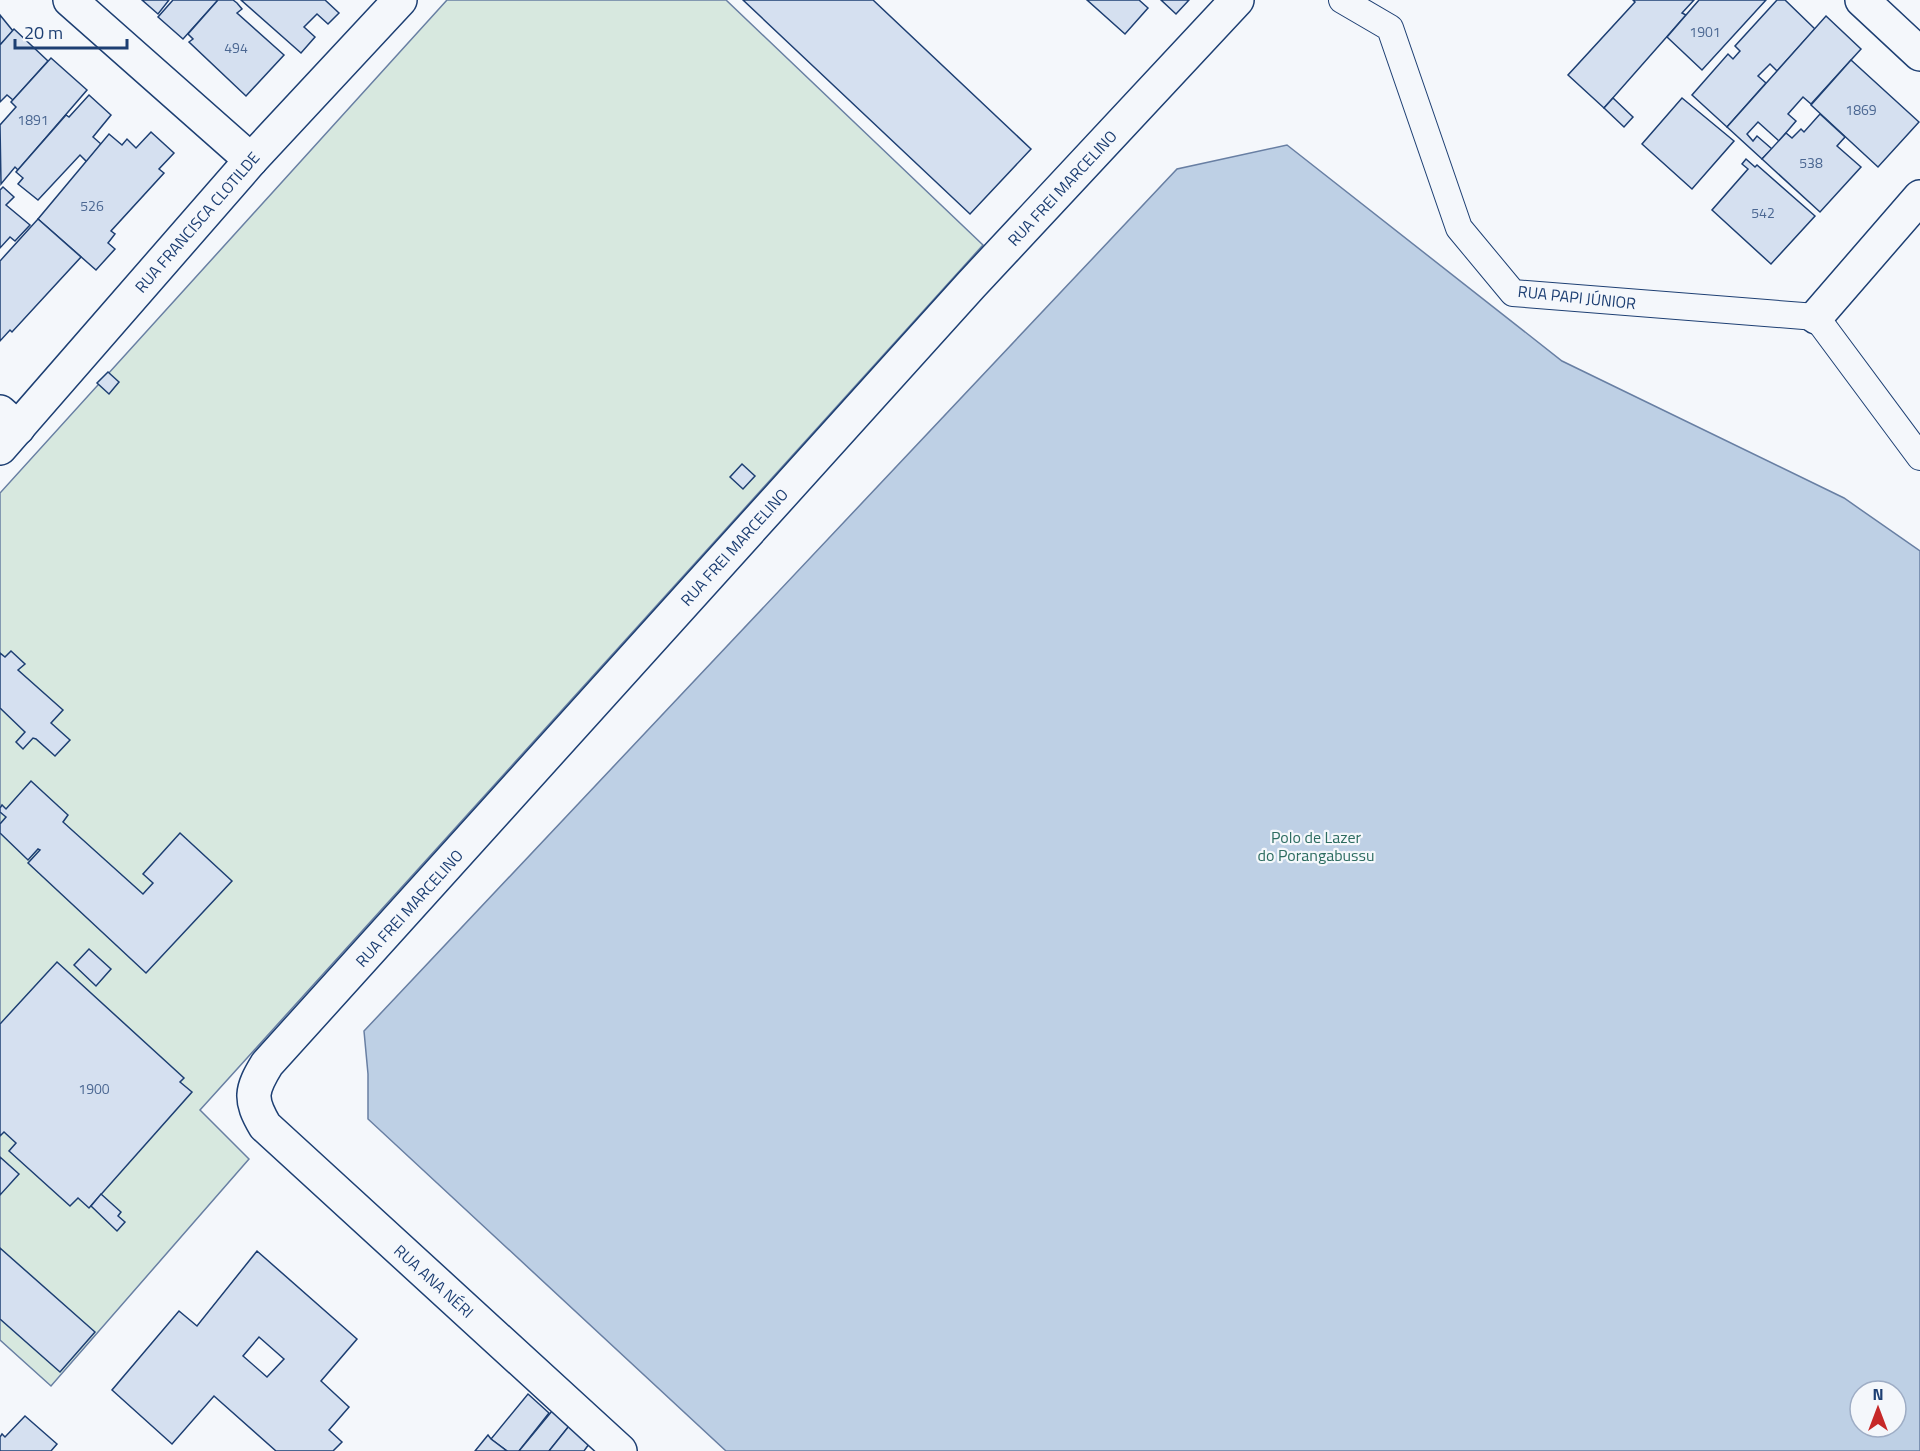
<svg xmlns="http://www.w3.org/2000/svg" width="1920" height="1451" viewBox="0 0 1920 1451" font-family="'Titillium Web',sans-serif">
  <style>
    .green { fill: #d7e8df; stroke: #687fa3; stroke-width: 1.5 }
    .water { fill: #bed0e5; stroke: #687fa3; stroke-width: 1.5; fill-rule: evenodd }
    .building { fill: #d5e0f0; stroke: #1d3f73; stroke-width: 1.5; fill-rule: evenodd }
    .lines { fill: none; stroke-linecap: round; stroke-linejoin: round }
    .pedestrian-casing { stroke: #1d3f73; stroke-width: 28 }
    .minor-casing { stroke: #1d3f73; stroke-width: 36 }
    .tertiary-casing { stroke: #1d3f73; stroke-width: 36 }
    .pedestrian { stroke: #f4f7fb; stroke-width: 26 }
    .minor { stroke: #f4f7fb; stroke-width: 33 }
    .tertiary { stroke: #f4f7fb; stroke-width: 33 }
    .labels { text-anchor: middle; stroke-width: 4.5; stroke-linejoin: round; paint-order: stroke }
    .number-label { font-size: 14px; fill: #4b6792 }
    .street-label { font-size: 16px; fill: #1d3f73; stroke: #f4f7fb }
    .park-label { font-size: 16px; fill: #2c6c60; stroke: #f4f7fb }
  </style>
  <rect width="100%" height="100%" fill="#f4f7fb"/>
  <path class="green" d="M447,0h279l257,245 -783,865 49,49 -198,227 -51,-46v-847z"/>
  <path class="water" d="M1287,145l275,216 282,137 76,53v900h-1194l-358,-332v-45l-4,-43 813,-862zM1860,1391h36v36h-36z"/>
  <g class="building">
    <path d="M142,0h27l-11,14z"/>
    <path d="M173,0h45l-35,39 -25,-22z"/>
    <path d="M218,0h15l4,3 5,6 -5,4 47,42 -38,41 -57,-54 4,-3 -5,-5z"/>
    <path d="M241,0h84l14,13 -11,11 -11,-10 -13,13 11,10 -14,16z"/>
    <path d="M743,0h130l158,149 -61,65z"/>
    <path d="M1087,0h52l9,8 -23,26z"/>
    <path d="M1161,0h28l-13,14z"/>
    <path d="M1633,0h61l-12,13 4,2 -82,93 -36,-33 67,-73z"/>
    <path d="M1699,0h67l-64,70 -35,-33z"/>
    <path d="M1777,0h8l30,29 -38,42 -7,-7 -12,12 8,7 -39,44 -35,-32 36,-41 5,5 7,-8 -5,-5z"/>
    <path d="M0,15l13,16 -13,14z"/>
    <path d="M1826,16l35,33 -50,55 -8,-7 -15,17 8,7 -17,20 -21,-19 -11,12 6,7 4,-5 15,13 -10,10 -35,-32z"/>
    <path d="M14,29l34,32 -35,39 -6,-5 -7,7v-57z"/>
    <path d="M51,58l36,32 -69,80 -3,-3 -14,17 -1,-59 16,-18 -5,-5z"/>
    <path d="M1851,60l68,62 -41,45 -67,-62z"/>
    <path d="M89,95l22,20 -18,22 8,7 -14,18 -7,-7 -42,45 -20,-16 5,-6 -7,-6 50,-57 3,2z"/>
    <path d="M1613,98l20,19 -9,10 -20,-19z"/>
    <path d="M1682,98l52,43 -42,48 -50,-45z"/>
    <path d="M1820,114l25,23 -8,9 24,21 -41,45 -58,-53 24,-26 6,5 9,-9 3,3z"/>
    <path d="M151,132l23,21 -15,16 5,4 -53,58 4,3 -7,9 7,6 -19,21 -58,-51 71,-85 13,11 5,-6 9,9z"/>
    <path d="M1746,159l9,8 2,-2 58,51 -44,48 -59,-54 36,-41 -6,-5z"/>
    <path d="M3,187l11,10 -8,8 24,20 -15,16 -5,-4 -10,11v-58z"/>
    <path d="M38,219l43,38 -69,75 -2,-2 -10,11v-80z"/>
    <path d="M108,372l11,10 -10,12 -12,-11z"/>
    <path d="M742,464l13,12 -12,13 -13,-12z"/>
    <path d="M11,651l14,13 -7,6 45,40 -12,13 19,17 -15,16 -19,-17 -3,-1 -10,11 -7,-7 9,-10 -25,-24v-55l5,4z"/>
    <path d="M31,781l37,34 -5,7 80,72 10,-11 -10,-9 37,-41 52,48 -86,92 -118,-110 12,-13 -2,-1 -10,11 -28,-27v-9l6,-7 -6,-5v-4l2,-3 4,4z"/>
    <path d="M89,949l22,20 -15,17 -22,-21z"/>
    <path d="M57,962l127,116 -4,4 12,10 -103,116 -11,-10 -8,8 -61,-55 7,-8 -12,-11 -4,4v-112z"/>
    <path d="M0,1157l19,17 -19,21z"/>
    <path d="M101,1194l20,18 -3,4 7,6 -8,9 -26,-25z"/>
    <path d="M0,1248l95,84 -35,40 -60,-53z"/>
    <path d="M257,1251l100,88 -36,42 28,26 -20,23 13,12 -9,9h-57l-62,-55 -42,48 -60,-54 67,-79 18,15zM259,1337l25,22 -17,18 -24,-21z"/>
    <path d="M528,1394l21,19 -30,38h-12l-16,-12z"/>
    <path d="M552,1411l17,15 -20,25h-30z"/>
    <path d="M25,1416l32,28 -6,7h-51v-14l2,-3 3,3z"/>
    <path d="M569,1426l20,18 -5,7h-35z"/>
    <path d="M488,1435l3,4 16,12h-32z"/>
  </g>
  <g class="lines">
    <defs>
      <path id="pedestrian" d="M1342,0l48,28 69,200 54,65 303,24 104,140"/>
      <g id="minor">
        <path d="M70,0l181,160"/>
        <path d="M1862,0l58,54"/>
        <path d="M1816,317l104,-120"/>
        <path d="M0,412l18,16"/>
        <path d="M620,1451l-355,-325c-16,-27 -14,-36 2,-62l704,-779 266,-285"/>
      </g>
      <path id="tertiary" d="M0,448l251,-288 149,-160"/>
    </defs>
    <use href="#pedestrian" class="pedestrian-casing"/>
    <use href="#minor" class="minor-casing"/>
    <use href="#tertiary" class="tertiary-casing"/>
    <use href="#pedestrian" class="pedestrian"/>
    <use href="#minor" class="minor"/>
    <use href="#tertiary" class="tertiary"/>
  </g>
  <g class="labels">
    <g class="number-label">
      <text x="1705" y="37">1901</text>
      <text x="236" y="53">494</text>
      <text x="1861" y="115">1869</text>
      <text x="33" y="125">1891</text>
      <text x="1811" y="168">538</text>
      <text x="92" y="211">526</text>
      <text x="1763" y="218">542</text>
      <text x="94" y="1094">1900</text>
    </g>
    <g class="street-label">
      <text transform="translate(1062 188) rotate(-47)" y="6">RUA FREI MARCELINO</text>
      <text transform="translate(197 222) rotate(-49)" y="6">RUA FRANCISCA CLOTILDE</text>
      <text transform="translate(1577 297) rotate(6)" y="6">RUA PAPI JÚNIOR</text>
      <text transform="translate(734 547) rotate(-48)" y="6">RUA FREI MARCELINO</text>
      <text transform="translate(409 908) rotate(-48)" y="6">RUA FREI MARCELINO</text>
      <text transform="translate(434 1281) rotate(42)" y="6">RUA ANA NÉRI</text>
    </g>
    <g class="park-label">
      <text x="1316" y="843">Polo de Lazer<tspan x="1316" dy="18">do Porangabussu</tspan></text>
    </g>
  </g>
  <g transform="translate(1878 1409)"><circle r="28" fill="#f4f7fb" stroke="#9eadc5" stroke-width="1.5"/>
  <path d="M0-4.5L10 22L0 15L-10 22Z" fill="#c62828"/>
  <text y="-9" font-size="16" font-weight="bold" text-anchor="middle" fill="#1d3f73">N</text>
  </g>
  <path d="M15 39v9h112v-9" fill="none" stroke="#1d3f73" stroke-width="3"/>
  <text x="24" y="39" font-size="18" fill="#1d3f73" stroke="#f4f7fb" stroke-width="4.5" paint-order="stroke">20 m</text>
</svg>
